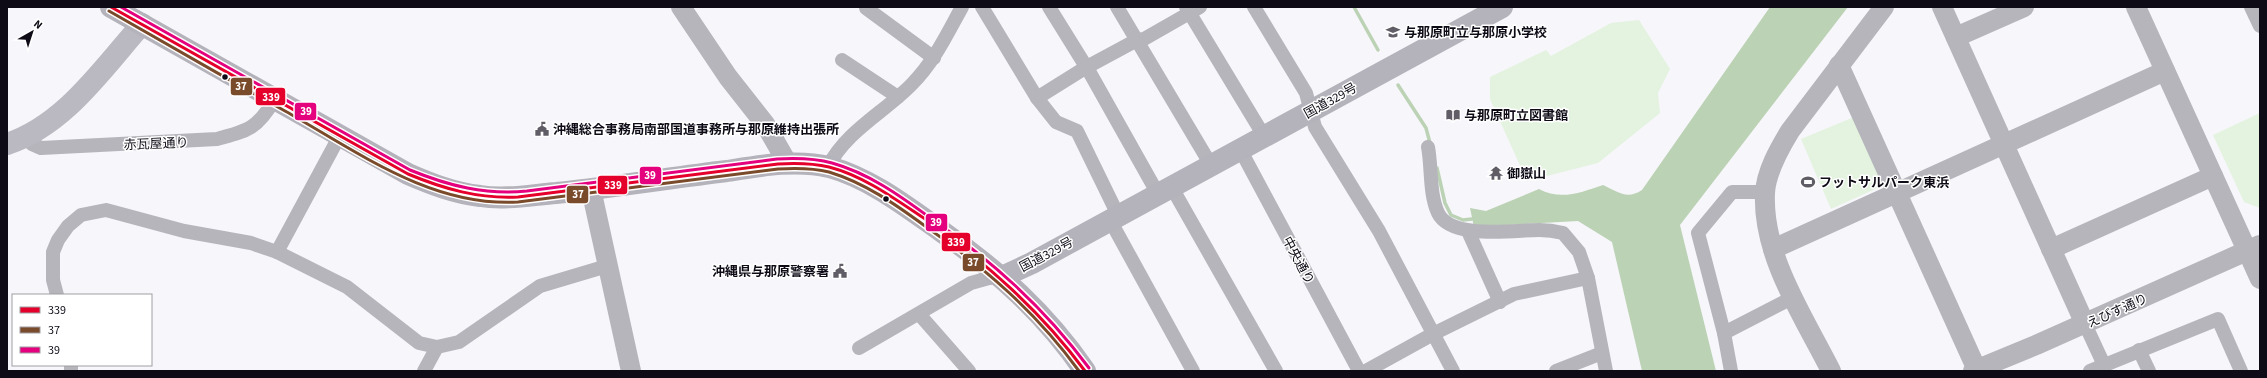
<svg xmlns="http://www.w3.org/2000/svg" width="2267" height="378" viewBox="0 0 2267 378" font-family="'Source Sans 3','Noto Sans JP',sans-serif">
  <style>
    .green { fill: #e3f3df }
    .water { fill: #bbd2b4 }
    .lines { fill: none; stroke-linecap: round; stroke-linejoin: round }
    .stream { stroke: #bbd2b4; stroke-width: 3.5 }
    .street { stroke: #b6b5bc; stroke-width: 14 }
    .secondary { stroke: #b6b5bb; stroke-width: 20 }
    .primary { stroke: #bab8c0; stroke-width: 22 }
    .highway { stroke: #b4b2ba; stroke-width: 22 }
    .bus-1-casing { stroke: #fff; stroke-width: 6 }
    .bus-2-casing { stroke: #fff; stroke-width: 6 }
    .bus-3-casing { stroke: #fff; stroke-width: 6 }
    .bus-1 { stroke: #e4002b; stroke-width: 3 }
    .bus-2 { stroke: #7a4b2a; stroke-width: 3 }
    .bus-3 { stroke: #e5007d; stroke-width: 3 }
    .bus-dot { fill: #0e0b16; stroke: #fff; stroke-width: 1.5 }
    .labels { text-anchor: middle; stroke-width: 3; stroke-linejoin: round; paint-order: stroke }
    .poi-label { font-size: 13px; font-weight: bold; fill: #0e0b16; stroke: #fff; text-anchor: start }
    .street-label { font-size: 13px; fill: #0e0b16; stroke: #fff }
    .line-badge { stroke: #fff; stroke-width: 1.5 }
    .badge-label { font-size: 11px; text-anchor: middle; font-weight: bold; fill: #fff }
  </style>
  <rect width="100%" height="100%" fill="#f7f6fb"/>
  <g class="green">
    <path d="M1639,20l31,49 -12,24 2,20 -62,50 -71,18 -37,-82v-22l56,-27 5,6 60,-33z"/>
    <path d="M2260,113v95l-16,-6 -31,-67z"/>
    <path d="M1854,117l30,68 -53,24 -30,-70z"/>
  </g>
  <path class="water" d="M1770,7h78l-168,218 36,146h-74l-30,-129 -34,-21 -104,6 -4,-19 16,3 53,-22c22,12 43,3 64,-4 15,7 24,15 39,5z"/>
  <g class="lines">
    <g class="stream">
      <path d="M1354,7l24,43"/>
      <path d="M1398,85l28,43 4,15"/>
      <path d="M1437,168l8,35 6,12 12,5 9,-1"/>
    </g>
    <g class="street">
      <path d="M982,7l55,91 19,24 21,9 41,84"/>
      <path d="M1049,7l41,66 68,121"/>
      <path d="M1117,7l94,158"/>
      <path d="M1186,7l78,129"/>
      <path d="M1254,7l52,86 9,34 64,104 74,140"/>
      <path d="M2251,7l9,19"/>
      <path d="M866,8l68,50"/>
      <path d="M842,60l56,37"/>
      <path d="M1037,98l48,-30 52,-28 7,-1 56,-32"/>
      <path d="M26,138l6,6 9,4 176,-9c31,-8 41,-11 57,-39"/>
      <path d="M1428,147c4,21 1,46 10,66 13,27 76,17 101,17 8,0 16,1 24,3l16,19 9,26 18,93"/>
      <path d="M1240,149l119,222"/>
      <path d="M828,167c18,-36 57,-55 84,-83 22,-22 35,-50 50,-77"/>
      <path d="M1171,186l105,185"/>
      <path d="M1110,220l83,151"/>
      <path d="M1468,231l32,71"/>
      <path d="M277,252l62,-115"/>
      <path d="M57,295l-4,-15v-28l5,-12 10,-14 13,-11 25,-5 78,21 67,12 26,9 70,35 72,56 18,4 22,-5 81,-56 67,-20"/>
      <path d="M919,314l50,57"/>
      <path d="M2085,324l19,41"/>
      <path d="M1724,333l70,-36"/>
      <path d="M859,348l112,-65 18,-5 13,-1"/>
      <path d="M2139,350l10,21"/>
      <path d="M71,365v6"/>
      <path d="M424,371l13,-24"/>
      <path d="M1366,371l67,-37 81,-40 74,-16"/>
      <path d="M1556,371l46,-18"/>
      <path d="M1731,371l-7,-38 -26,-100 34,-41h33"/>
      <path d="M2090,371l128,-52 23,52"/>
    </g>
    <g class="secondary">
      <path d="M681,7l47,70 37,47 23,40"/>
      <path d="M1942,7l143,317"/>
      <path d="M2136,7l124,272"/>
      <path d="M1956,37l68,-30"/>
      <path d="M1839,65l138,305"/>
      <path d="M591,189l40,182"/>
      <path d="M1773,249l392,-178"/>
      <path d="M2051,249l162,-73"/>
      <path d="M1831,371c-27,-54 -69,-115 -66,-178 1,-21 14,-44 25,-62l94,-124"/>
      <path d="M1973,371l63,-26 224,-100"/>
    </g>
    <path class="primary" d="M7,144c58,-19 96,-76 135,-120"/>
    <g class="highway">
      <path d="M111,7l297,167c23,10 46,19 72,22 25,4 51,-1 76,-3 57,-6 114,-15 171,-22 32,-5 69,-12 102,-4 41,11 78,40 112,64 57,40 104,82 144,140"/>
      <path d="M1002,277l30,-14 470,-256"/>
    </g>
    <defs>
      <path id="bus-1" d="M111,7l297,167c36,15 71,25 110,23l260,-33c17,-1 34,-1 51,3 35,9 66,32 96,52 61,44 115,91 160,152"/>
      <path id="bus-2" d="M109,11c59,34 117,67 176,100 73,41 146,96 233,91l260,-33c17,-1 35,-1 51,3 36,11 66,32 96,54 59,41 111,86 154,145"/>
      <path id="bus-3" d="M121,7l289,163c39,16 75,25 117,21l250,-32c18,-1 37,-1 55,4 36,10 67,32 97,54 62,43 115,90 160,151"/>
    </defs>
    <use href="#bus-1" class="bus-1-casing"/>
    <use href="#bus-2" class="bus-2-casing"/>
    <use href="#bus-3" class="bus-3-casing"/>
    <use href="#bus-1" class="bus-1"/>
    <use href="#bus-2" class="bus-2"/>
    <use href="#bus-3" class="bus-3"/>
  </g>
  <defs>
    <symbol id="school-bare" viewBox="-9 -9 18 18"><path d="M0-5L7-2L0 1L-7-2ZM-4 1L0 2.5L4 1V4Q0 6-4 4Z" fill="#605d66" stroke="#fff" stroke-width="2.5" paint-order="stroke"/></symbol>
    <symbol id="library-bare" viewBox="-9 -9 18 18"><path d="M-6-4Q-3-5.5-.7-3.5V5Q-3 3-6 4ZM6-4Q3-5.5 .7-3.5V5Q3 3 6 4Z" fill="#605d66" stroke="#fff" stroke-width="2.5" paint-order="stroke"/></symbol>
    <symbol id="civic-bare" viewBox="-9 -9 18 18"><path d="M-.6-6.5H3V-4.5H.6V-3L4-1V1h2V6H-6V1h2V-1L-.6-3ZM-1.2 2.5V6h2.4V2.5Z" fill="#605d66" stroke="#fff" stroke-width="2.5" paint-order="stroke"/></symbol>
    <symbol id="temple-bare" viewBox="-9 -9 18 18"><path d="M0-6L5-2H3V0L6.5 2.5H4V6H1.5V3h-3V6H-4V2.5H-6.5L-3 0V-2H-5Z" fill="#605d66" stroke="#fff" stroke-width="2.5" paint-order="stroke"/></symbol>
    <symbol id="stadium-bare" viewBox="-9 -9 18 18"><path d="M0-5a6.5 5 0 1 0 0 10a6.5 5 0 1 0 0-10ZM-3.5-1.8h7v3.6h-7Z" fill="#605d66" stroke="#fff" stroke-width="2.5" paint-order="stroke"/></symbol>
  </defs>
  <g fill-rule="evenodd">
    <use href="#school-bare" x="1383" y="22" width="20" height="20"/>
    <use href="#library-bare" x="1443" y="105" width="20" height="20"/>
    <use href="#civic-bare" x="532" y="119" width="20" height="20"/>
    <use href="#temple-bare" x="1486" y="163" width="20" height="20"/>
    <use href="#stadium-bare" x="1798" y="172" width="20" height="20"/>
    <use href="#civic-bare" x="830" y="261" width="20" height="20"/>
  </g>
  <g class="bus-dot">
    <circle cx="225" cy="77" r="3.5"/>
    <circle cx="886" cy="199" r="3.5"/>
  </g>
  <g class="labels">
    <g class="poi-label">
      <text x="1404" y="37">与那原町立与那原小学校</text>
      <text x="1464" y="120">与那原町立図書館</text>
      <text x="553" y="134">沖縄総合事務局南部国道事務所与那原維持出張所</text>
      <text x="1507" y="178">御嶽山</text>
      <text x="1819" y="187">フットサルパーク東浜</text>
      <text x="829" y="276" text-anchor="end">沖縄県与那原警察署</text>
    </g>
    <g class="street-label">
      <text transform="translate(1330 100) rotate(-29)" y="5">国道329号</text>
      <text transform="translate(156 143) rotate(-2)" y="5">赤瓦屋通り</text>
      <text transform="translate(1046 254) rotate(-28)" y="5">国道329号</text>
      <text transform="translate(1299 260) rotate(62)" y="5">中央通り</text>
      <text transform="translate(2117 310) rotate(-24)" y="5">えびす通り</text>
    </g>
  </g>
  <g class="line-badge">
    <rect x="230" y="77" width="23" height="19" rx="4" fill="#7a4b2a"/>
    <rect x="255" y="87" width="31" height="19" rx="4" fill="#e4002b"/>
    <rect x="294" y="102" width="23" height="19" rx="4" fill="#e5007d"/>
    <rect x="639" y="166" width="23" height="19" rx="4" fill="#e5007d"/>
    <rect x="597" y="175" width="31" height="20" rx="4" fill="#e4002b"/>
    <rect x="566" y="185" width="23" height="19" rx="4" fill="#7a4b2a"/>
    <rect x="925" y="213" width="23" height="19" rx="4" fill="#e5007d"/>
    <rect x="941" y="232" width="30" height="20" rx="4" fill="#e4002b"/>
    <rect x="962" y="253" width="23" height="19" rx="4" fill="#7a4b2a"/>
  </g>
  <g class="badge-label">
    <text x="241" y="90">37</text>
    <text x="271" y="101">339</text>
    <text x="306" y="115">39</text>
    <text x="650" y="179">39</text>
    <text x="613" y="189">339</text>
    <text x="578" y="198">37</text>
    <text x="936" y="226">39</text>
    <text x="956" y="246">339</text>
    <text x="973" y="266">37</text>
  </g>
  <rect width="2267" height="378" fill="none" stroke="#0e0b16" stroke-width="16"/>
  <rect x="12" y="294" width="140" height="72" fill="#ffffff" stroke="#9f9da2"/>
  <rect x="20" y="307" width="20" height="6" fill="#e4002b" stroke="#9f9da2"/>
  <text x="48" y="314" font-size="12" fill="#0e0b16">339</text>
  <rect x="20" y="327" width="20" height="6" fill="#7a4b2a" stroke="#9f9da2"/>
  <text x="48" y="334" font-size="12" fill="#0e0b16">37</text>
  <rect x="20" y="347" width="20" height="6" fill="#e5007d" stroke="#9f9da2"/>
  <text x="48" y="354" font-size="12" fill="#0e0b16">39</text>
  <g transform="translate(32 32) rotate(39)" stroke="#ffffff" stroke-width="3" paint-order="stroke">
  <path d="M0-3L7 15L0 10L-7 15Z" fill="#0e0b16"/>
  <text y="-6" font-size="11" font-weight="bold" text-anchor="middle" fill="#0e0b16">N</text>
  </g>
</svg>
